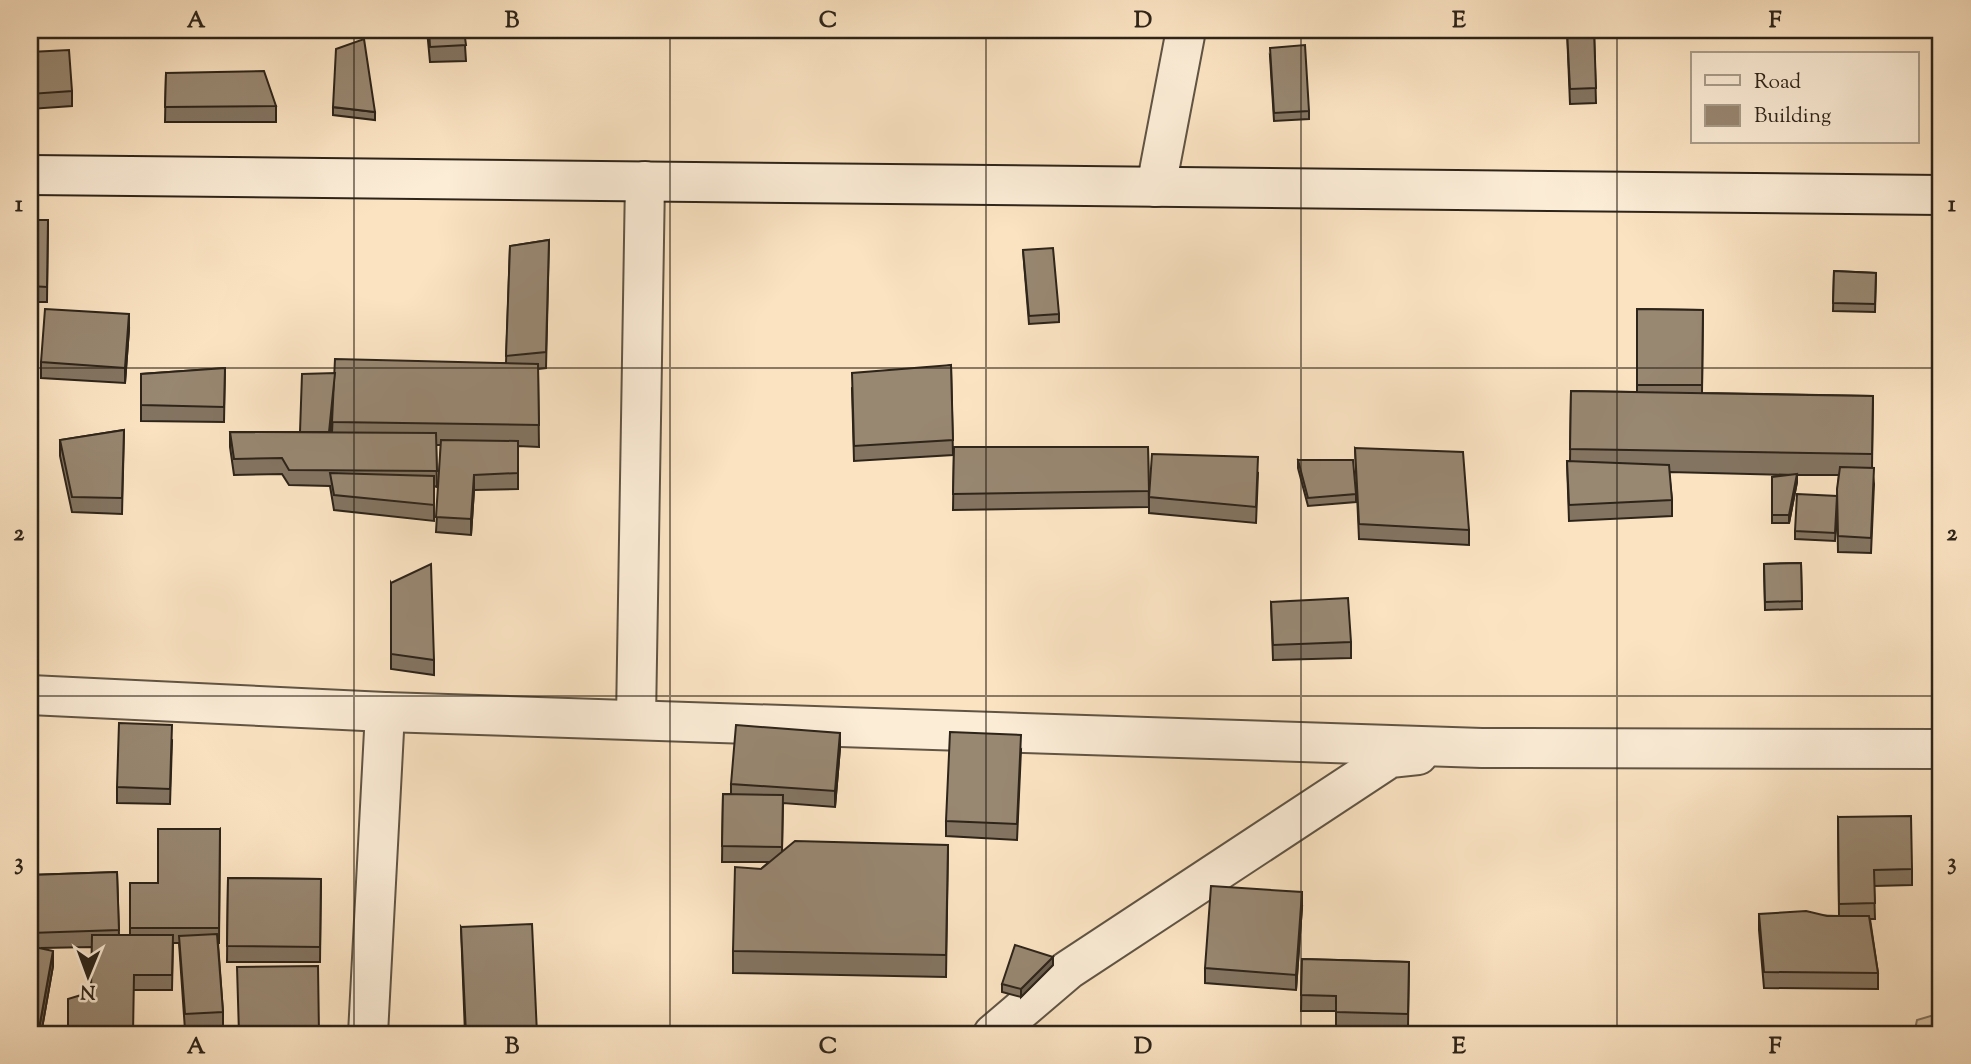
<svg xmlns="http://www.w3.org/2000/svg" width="1971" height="1064" viewBox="0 0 1971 1064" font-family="'Sorts Mill Goudy',serif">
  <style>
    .green { fill: #d8c3a5; stroke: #827460; stroke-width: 2 }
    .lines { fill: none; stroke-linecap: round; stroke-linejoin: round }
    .street-casing { stroke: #605444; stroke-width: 42 }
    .secondary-casing { stroke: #2d241a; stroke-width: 42 }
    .street { stroke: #fcedd7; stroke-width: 38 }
    .secondary { stroke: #fcedd7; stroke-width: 38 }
    .wall { fill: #837461; stroke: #2d241a; stroke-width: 2; fill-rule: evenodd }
    .shaded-wall { fill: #6a5e4f; stroke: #2d241a; stroke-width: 2 }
    .building { fill: #988771; stroke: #2d241a; stroke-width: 2 }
    .grid { fill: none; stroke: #2d241a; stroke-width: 2; stroke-opacity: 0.55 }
    .neatline { fill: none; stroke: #2d241a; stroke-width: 2.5 }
    .grid-label { font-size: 23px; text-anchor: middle; font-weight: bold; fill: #2d241a }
  </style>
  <rect width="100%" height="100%" fill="#fbe3c2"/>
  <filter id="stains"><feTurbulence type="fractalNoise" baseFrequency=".00286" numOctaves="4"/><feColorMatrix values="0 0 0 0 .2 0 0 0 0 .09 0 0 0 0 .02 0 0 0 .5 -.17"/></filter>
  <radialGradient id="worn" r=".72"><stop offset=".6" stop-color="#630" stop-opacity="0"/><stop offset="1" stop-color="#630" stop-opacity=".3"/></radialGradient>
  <path class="green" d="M1941,1013v21h-27l3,-14z"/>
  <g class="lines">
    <defs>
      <g id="street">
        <path d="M1156,187l30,-157"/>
        <path d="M30,695l355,17 1097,36 459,1"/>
        <path d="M636,719l9,-538"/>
        <path d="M368,1034l17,-322"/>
        <path d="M993,1034l75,-64 322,-212 28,-3"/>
      </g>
      <path id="secondary" d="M30,175l1911,20"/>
    </defs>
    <use href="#street" class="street-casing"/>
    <use href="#secondary" class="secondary-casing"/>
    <use href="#street" class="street"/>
    <use href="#secondary" class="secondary"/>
  </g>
  <g class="wall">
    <path d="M427,30h37l2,31 -36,1z"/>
    <path d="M1567,30h27l2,73 -26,1z"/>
    <path d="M30,52l42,39v15l-42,3z"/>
    <path d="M1270,56l39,55v8l-35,2z"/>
    <path d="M166,73l110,33v16h-111z"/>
    <path d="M333,107l42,5v8l-42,-5z"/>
    <path d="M30,220h18l-1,82h-17z"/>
    <path d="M549,240l-3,128 -8,1 1,78 -21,-1v43l-44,1 -3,45 -35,-3 5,-87h-5l1,42 -3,-1v35l-100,-11 -4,-24 -41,-1 -7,-11 -48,1 -4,-28v-15h70l35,-59 171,-10 4,-117zM334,392l-2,40h-2z"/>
    <path d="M1023,250l36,64v8l-30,2z"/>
    <path d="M1834,271l42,2 -1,39 -42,-1z"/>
    <path d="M1637,309l66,1 -1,83 171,3 -1,72 2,16 -3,69 -33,-1 -1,-48 -2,37 -40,-2v-8l42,-35 2,-21h-42v7l-8,41h-17v-46l22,-2 -125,-3 3,28v16l-103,5 -2,-60h3l1,-70 66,1z"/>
    <path d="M129,329l-4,54 -84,-5v-16z"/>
    <path d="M951,365l2,90 -99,6 -2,-73z"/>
    <path d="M225,368l-1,54 -83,-1v-47z"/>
    <path d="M124,430l-2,84 -50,-2 -12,-56v-16z"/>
    <path d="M954,447h194l1,60 -196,3z"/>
    <path d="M1355,448l114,82v15l-110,-6z"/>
    <path d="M1298,460l58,34v8l-48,4 -10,-38z"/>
    <path d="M1258,473l-2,50 -107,-10v-16z"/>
    <path d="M1801,563l1,46 -37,1 -1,-46z"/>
    <path d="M1933,568h8v78l-9,-1z"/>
    <path d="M391,583l43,77v15l-43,-6z"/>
    <path d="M1271,602l80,40v16l-78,2z"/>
    <path d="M172,741l-2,63 -53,-1v-16z"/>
    <path d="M840,748l-5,59 -52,-4 -1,48 166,-6 -2,132 -213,-4v-22l28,-82 8,-7h-47l1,-68h8v-10z"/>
    <path d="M1021,750l-4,90 -71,-4v-15z"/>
    <path d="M1838,817l74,52v16l-38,1 1,33h-5l8,54v16l-114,-1 -5,-58v-16l80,2z"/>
    <path d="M220,829l-1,114h-1l5,69v15l-38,3 -6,-87h-6l-1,47h-38l-43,2 1,-45 -50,1 11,18 -12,68h-11v-159l87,-3 2,63h11v-52h28z"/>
    <path d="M228,878l93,1 -1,83h-93z"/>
    <path d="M1302,907l-6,83 -91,-7v-15z"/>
    <path d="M461,927l76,107h-72z"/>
    <path d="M1302,959l107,3 -1,67 -72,-1v-17h-35z"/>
    <path d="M1053,965l-32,32 -19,-5v-8z"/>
  </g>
  <g class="shaded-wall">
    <path d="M129,314v15l-4,54v-15z"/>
    <path d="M1797,474v8l-8,41v-8z"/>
    <path d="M474,475v15l-3,45v-16z"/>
    <path d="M840,733v15l-5,59v-16z"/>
    <path d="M1302,892v15l-6,83v-15z"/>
    <path d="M53,951v15l-12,68h-3z"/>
    <path d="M1053,957v8l-32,32v-8z"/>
  </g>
  <g class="building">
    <path d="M429,30h35l2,15 -36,2z"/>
    <path d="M1567,30h27l2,58 -26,1z"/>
    <path d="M364,39l11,73 -42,-5 3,-58z"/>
    <path d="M1305,45l4,66 -35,2 -4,-65z"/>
    <path d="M69,50l3,41 -42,3v-42z"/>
    <path d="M264,71l12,35 -111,1 1,-34z"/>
    <path d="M30,220h18l-1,67 -17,-1z"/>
    <path d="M549,240l-3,112 -40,4 4,-110z"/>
    <path d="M1053,248l6,66 -30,2 -6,-66z"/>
    <path d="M1834,271l42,2 -1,31 -42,-1z"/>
    <path d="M45,309l84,5 -4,54 -84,-6z"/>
    <path d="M1637,309l66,1 -1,75h-65z"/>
    <path d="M335,359l203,5 1,61 -207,-3z"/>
    <path d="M951,365l2,75 -99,6 -2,-73z"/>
    <path d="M225,368l-1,39 -83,-2v-31z"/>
    <path d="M335,373l-6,59h-29l2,-58z"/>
    <path d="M1571,391l302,5 -1,58 -302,-5z"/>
    <path d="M124,430l-2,68 -50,-1 -12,-57z"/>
    <path d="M230,432l206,1 1,38 -148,-1 -7,-12 -48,1z"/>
    <path d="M441,440l77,1v32l-44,2 -3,44 -35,-2z"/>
    <path d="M954,447h194l1,44 -196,3z"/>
    <path d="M1355,448l108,4 6,78 -110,-6z"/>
    <path d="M1152,454l106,3 -2,50 -107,-10z"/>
    <path d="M1298,460h55l3,34 -48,4z"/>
    <path d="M1567,461l102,4 3,35 -103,5z"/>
    <path d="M1840,467l34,1 -3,70 -33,-2 -1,-47z"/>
    <path d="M330,473l104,3v29l-100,-10z"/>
    <path d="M1797,474l-8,41h-17v-38z"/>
    <path d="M1797,494l40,2 -2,37 -40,-2z"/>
    <path d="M1801,563l1,38 -37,1 -1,-38z"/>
    <path d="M431,564l3,96 -43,-6v-71z"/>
    <path d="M1933,568h8v62h-9z"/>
    <path d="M1348,598l3,44 -78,3 -2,-43z"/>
    <path d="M119,723l53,2 -2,64 -53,-2z"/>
    <path d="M736,725l104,8 -5,58 -104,-7z"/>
    <path d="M950,732l71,3 -4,89 -71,-3z"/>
    <path d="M723,794l60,1 -1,52 -60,-1z"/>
    <path d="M1911,816l1,53 -38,1 1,33 -36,1 -1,-87z"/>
    <path d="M158,829h62l-1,99h-89v-45h28z"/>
    <path d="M795,841l153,4 -2,110 -213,-4 2,-84 26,2z"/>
    <path d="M117,872l2,58 -89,3v-58z"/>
    <path d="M228,878l93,1 -1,68 -93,-1z"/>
    <path d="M1211,886l91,6 -6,83 -91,-7z"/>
    <path d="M1806,911l21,5h42l9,57 -114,-1 -5,-58z"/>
    <path d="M532,924l5,110h-71l-5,-107z"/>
    <path d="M217,934l6,78 -38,2 -6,-78z"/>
    <path d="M92,935h81l-1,40h-38l-1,59h-65v-35l23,-7z"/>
    <path d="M1015,945l38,12 -32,32 -19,-5z"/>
    <path d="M30,946l23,5 -15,83h-8z"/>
    <path d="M1302,959l107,3 -1,52 -72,-2v-16l-35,-1z"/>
    <path d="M318,966l1,68h-80l-2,-67z"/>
  </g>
  <path class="grid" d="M354,30v1004M670,30v1004M986,30v1004M1301,30v1004M1617,30v1004M30,368h1911M30,696h1911"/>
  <rect width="1971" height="1064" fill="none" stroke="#fbe3c2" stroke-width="77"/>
  <rect x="1691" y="52" width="228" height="91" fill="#fcedd7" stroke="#a99d8b" stroke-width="2"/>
  <rect x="1705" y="75" width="35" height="10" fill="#fcedd7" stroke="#a99d8b" stroke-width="2"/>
  <text x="1754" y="88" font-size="21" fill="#2d241a">Road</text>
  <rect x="1705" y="105" width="35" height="21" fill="#988771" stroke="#a99d8b" stroke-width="2"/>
  <text x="1754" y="122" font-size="21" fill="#2d241a">Building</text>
  <g transform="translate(88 976) rotate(181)" stroke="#fcedd7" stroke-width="5" paint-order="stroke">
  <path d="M0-5L12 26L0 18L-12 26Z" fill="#2d241a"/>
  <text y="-10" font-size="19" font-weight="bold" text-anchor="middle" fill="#2d241a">N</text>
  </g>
  <rect x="38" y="38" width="1894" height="988" class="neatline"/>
  <g class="grid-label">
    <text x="196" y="27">A</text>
    <text x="512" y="27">B</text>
    <text x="828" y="27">C</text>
    <text x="1143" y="27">D</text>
    <text x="1459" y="27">E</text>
    <text x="1775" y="27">F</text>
    <text x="19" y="211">1</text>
    <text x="1952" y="211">1</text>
    <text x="19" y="540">2</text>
    <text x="1952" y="540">2</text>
    <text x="19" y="869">3</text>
    <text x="1952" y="869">3</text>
    <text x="196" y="1053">A</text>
    <text x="512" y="1053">B</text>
    <text x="828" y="1053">C</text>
    <text x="1143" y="1053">D</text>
    <text x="1459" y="1053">E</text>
    <text x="1775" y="1053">F</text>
  </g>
  <rect width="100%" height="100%" filter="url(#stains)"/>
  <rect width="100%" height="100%" fill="url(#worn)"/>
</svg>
